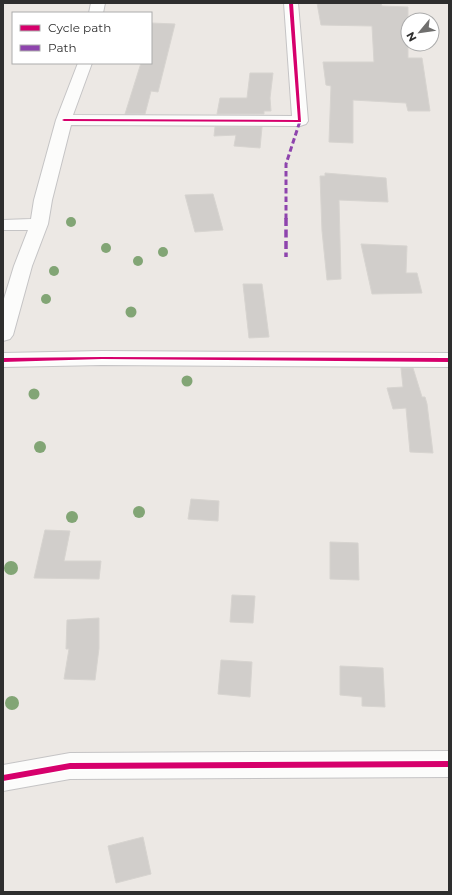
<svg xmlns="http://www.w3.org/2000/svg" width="452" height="895" viewBox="0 0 452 895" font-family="Montserrat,sans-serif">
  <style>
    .building { fill: #d1cecb; stroke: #d7d4d0 }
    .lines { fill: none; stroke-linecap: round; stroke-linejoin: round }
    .minor-casing { stroke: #c5c4c5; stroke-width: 2 }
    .minor { fill: #fcfcfb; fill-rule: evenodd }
    .quiet-far1 { stroke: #8e44ad; stroke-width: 3; stroke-dasharray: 5.5 3; stroke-linecap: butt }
    .quiet { stroke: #8e44ad; stroke-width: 3.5; stroke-dasharray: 8 3.5; stroke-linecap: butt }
    .cycleway-casing { stroke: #fff; stroke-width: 3 }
    .cycleway { fill: #d6006c; fill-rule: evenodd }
    .tree { fill: #82a575 }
  </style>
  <rect width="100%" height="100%" fill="#ece8e4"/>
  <g class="building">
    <path d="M317,3h64l1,3 26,1v51h14l8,53h-22l-2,-8 -53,-3v43l-24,-1 2,-56 -5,-1 -3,-23h51l-2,-36 -51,-1z"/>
    <path d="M151,23l24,1 -17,68 -7,-1 -6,23h-20l16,-51h10z"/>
    <path d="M250,73h23l-3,25 1,13h-7v3h-47l3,-16h27z"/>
    <path d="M215,127h47l-2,21 -26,-2 2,-11 -22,1z"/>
    <path d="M325,173l61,5 2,24 -49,-2 2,79 -14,1 -5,-49 -2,-55h5z"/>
    <path d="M213,194l10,36 -28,2 -10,-37z"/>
    <path d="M361,244l46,2 -1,27h11l5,20 -50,1z"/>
    <path d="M243,284h19l7,53 -20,1z"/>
    <path d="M401,368h12l9,29h3l2,7 6,49 -23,-1 -4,-44 -13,1 -6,-21 16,-1z"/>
    <path d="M191,499l28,2 -1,20 -30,-2z"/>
    <path d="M45,530l25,1 -6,30h37l-2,18 -65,-1z"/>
    <path d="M330,542l28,1 1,37 -29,-1z"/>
    <path d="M232,595l23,1 -2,27 -23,-1z"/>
    <path d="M99,618v30l-4,32 -31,-1 5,-30h-3l1,-29z"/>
    <path d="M221,660l31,2 -2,35 -32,-3z"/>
    <path d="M340,666l43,2 2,39 -23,-1v-9l-22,-2z"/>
    <path d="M143,837l8,37 -35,9 -8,-37z"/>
  </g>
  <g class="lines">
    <defs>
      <g id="minor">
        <path d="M91,3h14l-2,10h-14z"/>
        <path d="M284,3h14l10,118 -2,3 -6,2 -229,-1 -19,75 -4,24 -16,42 -19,69 -3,4 -7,2v-39l11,-36 14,-36h-25v-10l28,-1 3,-19 22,-80 22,-57h14l-19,52 219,1z"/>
        <path d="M102,351l347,2v14l-347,-2 -99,2v-14z"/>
        <path d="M449,751v26l-379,2 -67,12v-26l67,-12z"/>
      </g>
    </defs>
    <use href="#minor" class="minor-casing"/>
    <use href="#minor" class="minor"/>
    <path class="quiet-far1" d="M286,219v-55l14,-43"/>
    <path class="quiet" d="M286,218v39"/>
    <defs>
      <g id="cycleway">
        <path d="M289,3h4l8,119 -237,-1 -2,-1 2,-1 234,1z"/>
        <path d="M102,357l347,1v4l-347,-3 -99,3v-4z"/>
        <path d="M449,761v6l-379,2 -67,12v-6l67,-12z"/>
      </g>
    </defs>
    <use href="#cycleway" class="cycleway-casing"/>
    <use href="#cycleway" class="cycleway"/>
  </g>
  <g class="tree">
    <circle cx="71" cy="222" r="5"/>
    <circle cx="106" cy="248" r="5"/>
    <circle cx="163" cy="252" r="5"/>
    <circle cx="138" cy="261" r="5"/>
    <circle cx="54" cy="271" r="5"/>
    <circle cx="46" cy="299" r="5"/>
    <circle cx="131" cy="312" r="5.5"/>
    <circle cx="187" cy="381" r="5.5"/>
    <circle cx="34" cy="394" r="5.5"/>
    <circle cx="40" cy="447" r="6"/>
    <circle cx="139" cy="512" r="6"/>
    <circle cx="72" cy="517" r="6"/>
    <circle cx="11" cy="568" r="7"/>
    <circle cx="12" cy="703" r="7"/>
  </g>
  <rect width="452" height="895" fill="none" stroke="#2e2e2e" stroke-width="8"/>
  <rect x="12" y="12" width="140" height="52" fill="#ffffff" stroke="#ababab"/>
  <rect x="20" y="25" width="20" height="6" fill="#d6006c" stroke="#ababab"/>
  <text x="48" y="32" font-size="12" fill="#2e2e2e">Cycle path</text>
  <rect x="20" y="45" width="20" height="6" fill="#8e44ad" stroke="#ababab"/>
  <text x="48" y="52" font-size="12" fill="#2e2e2e">Path</text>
  <g transform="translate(420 32) rotate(241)"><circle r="19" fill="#ffffff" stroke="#ababab"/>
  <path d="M0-3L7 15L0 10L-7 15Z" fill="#706f6e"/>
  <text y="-6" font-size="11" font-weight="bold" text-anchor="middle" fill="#2e2e2e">N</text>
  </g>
</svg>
